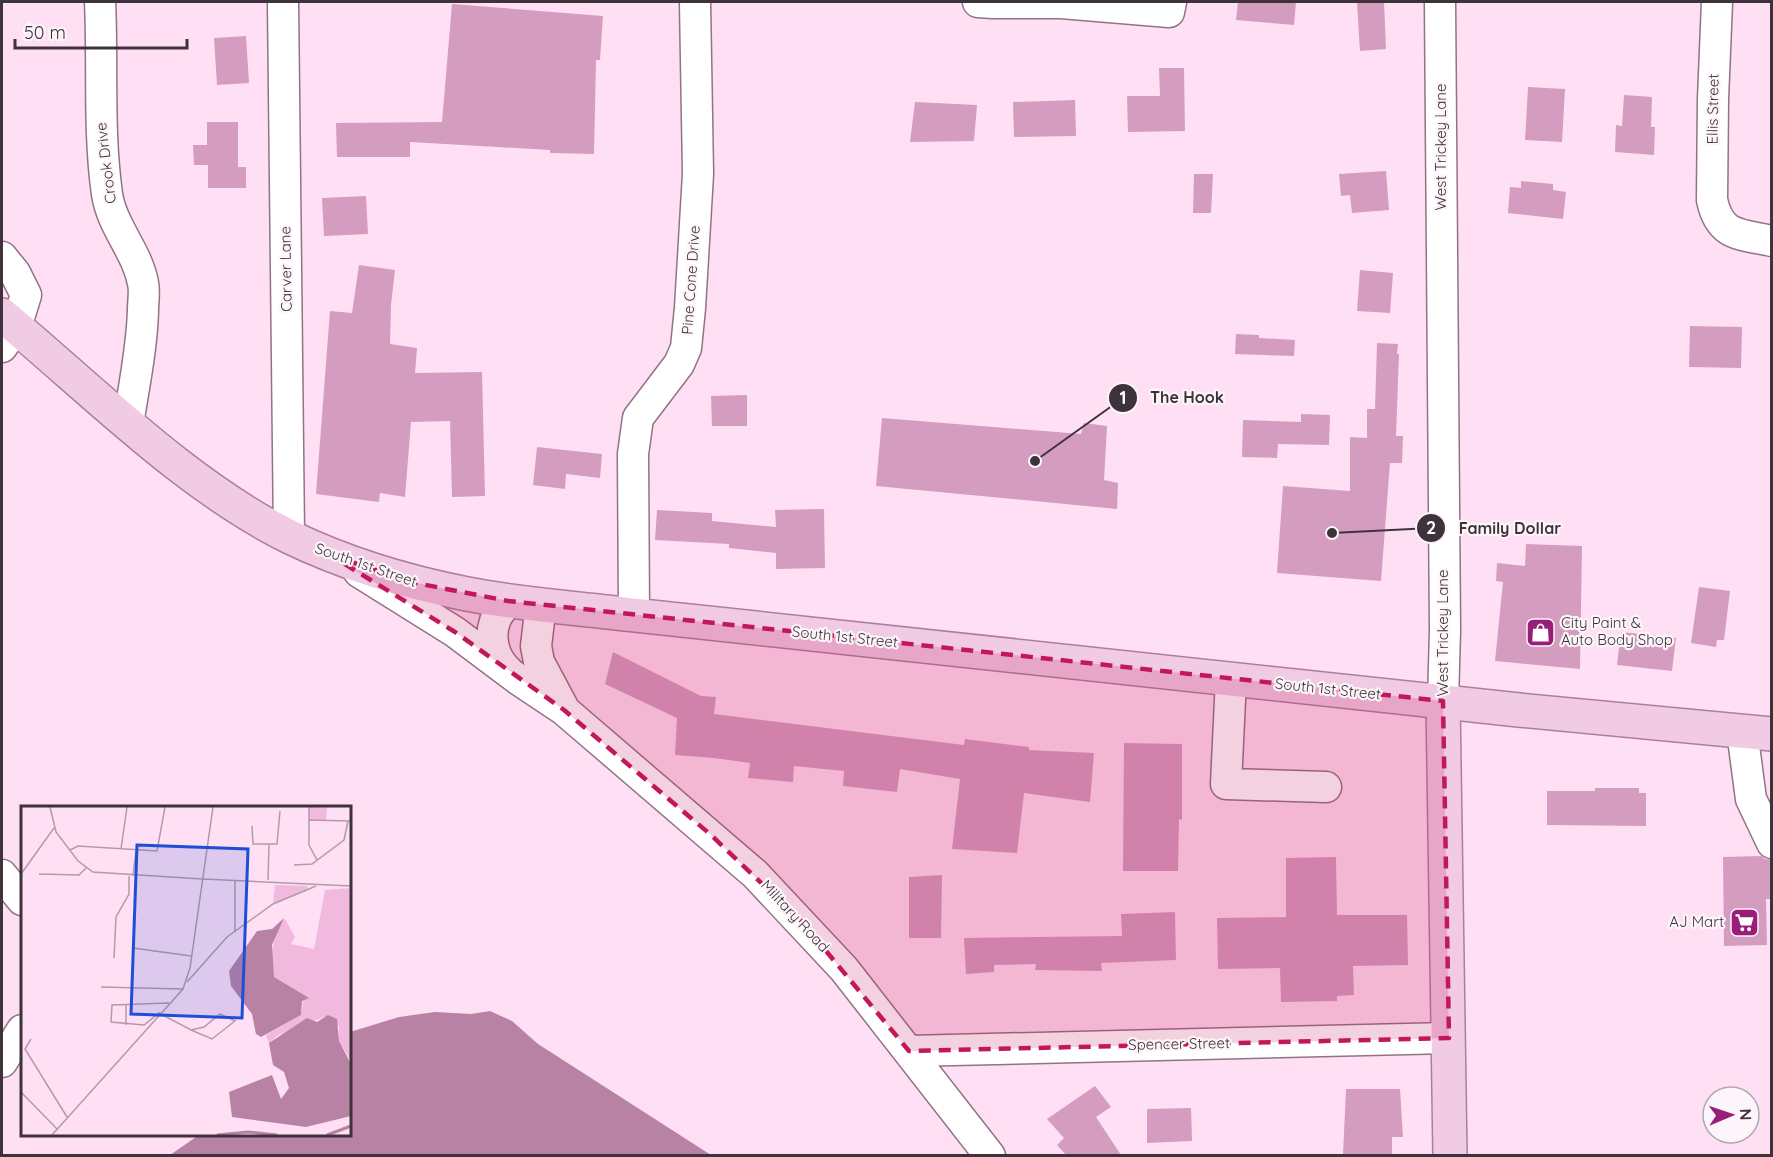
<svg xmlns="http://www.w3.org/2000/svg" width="1773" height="1157" viewBox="0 0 1773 1157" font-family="Quicksand,sans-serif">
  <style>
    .water { fill: #b782a4 }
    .building { fill: #d49dc0 }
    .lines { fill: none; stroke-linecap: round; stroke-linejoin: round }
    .minor-casing { stroke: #907486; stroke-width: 33 }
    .major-casing { stroke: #ad7e9c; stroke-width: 36 }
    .minor { stroke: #fff; stroke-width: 30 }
    .major { stroke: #f1cae3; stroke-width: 33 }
    .marked { fill: #c2185b; fill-opacity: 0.2; stroke: #c2185b; stroke-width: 4.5; stroke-dasharray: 12 8; stroke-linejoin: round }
    .labels { text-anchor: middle; stroke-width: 4.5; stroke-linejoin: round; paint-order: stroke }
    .street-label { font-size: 15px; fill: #3f333b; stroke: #fcf5f9 }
    .poi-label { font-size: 15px; fill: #3f333b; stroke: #fcf5f9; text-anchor: start }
    .inset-river { fill: none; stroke: #b782a4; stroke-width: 3 }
    .inset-road { fill: none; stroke: #b29aa9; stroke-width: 1.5 }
    .view { fill: #1d4ed8; fill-opacity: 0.15; stroke: #1d4ed8; stroke-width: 3 }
    .inset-edge { fill: none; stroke: #3f333b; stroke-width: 3 }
    .leader { fill: none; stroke: #3f333b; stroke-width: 2 }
    .callout-dot { fill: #3f333b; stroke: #fcf5f9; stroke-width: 2 }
    .mark-label { font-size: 18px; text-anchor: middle; font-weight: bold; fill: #fff }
    .callout-label { font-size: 16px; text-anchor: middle; font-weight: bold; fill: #3f333b; stroke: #fcf5f9; stroke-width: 4.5; stroke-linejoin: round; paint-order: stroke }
  </style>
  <rect width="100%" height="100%" fill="#ffdff3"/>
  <path class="water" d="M490,1011l22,10 26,23 173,111h-541l29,-20 151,-1v-102l49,-15 36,-5 36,2z"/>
  <g class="building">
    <path d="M1238,2h58l-2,23 -58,-5z"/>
    <path d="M1357,2h27l2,47 -26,2z"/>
    <path d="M452,4l151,12 -3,44h-4l-2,94 -44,-1v-3l-140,-8v15h-73l-1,-34 106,-1z"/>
    <path d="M246,36l3,47 -32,2 -3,-47z"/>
    <path d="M1159,68h25l1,63 -57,1 -1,-36h33z"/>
    <path d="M1528,87l37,2 -3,53 -37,-2z"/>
    <path d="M1624,95l28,2 -1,30h4l-1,28 -39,-3 1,-27 6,1z"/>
    <path d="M1075,100l1,36 -62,1 -1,-35z"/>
    <path d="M915,102l62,3 -3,36 -64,1z"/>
    <path d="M207,122h31v45h8v21h-38v-23h-14l-1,-20h14z"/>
    <path d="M1386,171l3,39 -37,3 -2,-18 -9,1 -2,-22z"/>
    <path d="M1194,174h19l-2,39h-18z"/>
    <path d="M1521,181l32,3v6l13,2 -3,27 -55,-6 2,-26 11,1z"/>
    <path d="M366,196l2,38 -44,2 -2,-38z"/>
    <path d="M359,265l36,5 -4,35 -1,39 27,4 -2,25 67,-1 3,124 -33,1 -2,-76 -39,1 -6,75 -25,-4 -1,9 -63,-8 14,-183 22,2z"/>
    <path d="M1360,270l33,3 -3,40 -33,-2z"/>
    <path d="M1690,326l52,1 -1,41 -52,-1z"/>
    <path d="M1236,334l23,1v3l36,2 -1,16 -59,-2z"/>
    <path d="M1377,343l21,1 -1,10h2l-3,82h7l-1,27h-12l-9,118 -104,-8 6,-87 67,5v-54l17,1v-29h8z"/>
    <path d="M747,395v31h-35l-1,-30z"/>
    <path d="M1301,414l29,1 -1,30 -51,-1 -1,14 -35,-1 1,-37 58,2z"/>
    <path d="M882,418l199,16 3,-11 23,3 -3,54 14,3 -1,26 -241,-23z"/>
    <path d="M537,447l65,7 -2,24 -34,-4 -1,15 -32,-4z"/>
    <path d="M824,509l1,59 -49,1v-16l-47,-5v-4l-74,-4 2,-30 55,3v8l64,6 -1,-17z"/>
    <path d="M1526,544l56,2 -2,123 -85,-8 8,-79 -7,-1 1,-18 28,3z"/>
    <path d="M1699,587l31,4 -6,49h-7l-1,7 -25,-4z"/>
    <path d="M1621,632l55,6 -4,33 -55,-6z"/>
    <path d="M613,652l88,44 15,1 -2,17 250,31 1,-6 64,8v3l65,3 -4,49 -66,-9 -7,60 -65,-4 8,-70 -60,-10 -3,23 -54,-6 1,-15 -50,-5 -1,16 -45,-4 2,-15 -36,-5 -39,-3 2,-37 -72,-34z"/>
    <path d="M1124,743l58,1v76l-3,-1 -1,52h-55z"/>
    <path d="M1595,788h44v5h7v33l-99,-1v-34h48z"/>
    <path d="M1761,856l4,3 7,1v39h-6l1,46 -43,1 -1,-89z"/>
    <path d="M1336,857l1,58h70l1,50 -55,1 1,29 -17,1v5l-56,1 -1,-34 -62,1 -1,-51 69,-1v-59z"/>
    <path d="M942,875l-1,63h-32v-61z"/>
    <path d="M1175,912l1,48 -75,3 1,8 -67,-1 1,-6 -42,1v7l-28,2 -2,-36 158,-2 -1,-22z"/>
    <path d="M1095,1086l16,21 -15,10 25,38h-55l-9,-10 7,-7 -17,-19z"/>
    <path d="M1346,1089h54l3,48h-11v18h-49z"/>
    <path d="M1191,1108l1,33 -45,2v-34z"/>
  </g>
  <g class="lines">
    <defs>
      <g id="minor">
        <path d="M100,2c3,64 -2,128 7,192 5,33 30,57 36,89 2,8 0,18 0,27 -1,38 -9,76 -15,114"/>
        <path d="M283,2l6,534"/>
        <path d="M978,2l15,1h68l108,9 2,-10"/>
        <path d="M1440,2l5,629 -2,70"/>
        <path d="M1717,2l-4,97 -1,101c8,37 28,34 60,41"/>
        <path d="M2,257l13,16 11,22 -10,32 -14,20"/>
        <path d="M359,572l96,60 64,48 45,30 191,164 89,95 146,187"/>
        <path d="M541,604l-5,42 3,16 24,45"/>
        <path d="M634,615l-1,-161 5,-36 41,-54 7,-16 4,-40 8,-134 -3,-172"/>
        <path d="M507,670c-13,-12 -18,-32 -12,-49 2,-7 9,-14 13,-20"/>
        <path d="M1231,679l-5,105 100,3"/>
        <path d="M1742,731l9,68 21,44"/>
        <path d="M2,875l20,25"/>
        <path d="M909,1051l540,-13"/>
        <path d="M2,1062l20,-32"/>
      </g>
      <g id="major">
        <path d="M2,315c90,75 183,170 288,222 56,27 116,45 177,57 55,11 112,14 167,21l885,95 253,24"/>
        <path d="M1443,701l7,455"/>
      </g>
    </defs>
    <use href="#minor" class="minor-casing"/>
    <use href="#major" class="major-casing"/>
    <use href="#minor" class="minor"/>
    <use href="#major" class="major"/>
  </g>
  <path class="marked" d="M330,555l86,28 92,18 935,100 6,337 -540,13 -107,-129 -91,-87 -147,-125 -109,-78z"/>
  <defs>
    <symbol id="shop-square" viewBox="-11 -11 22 22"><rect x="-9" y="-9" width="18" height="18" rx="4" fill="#971e79" stroke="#fcf5f9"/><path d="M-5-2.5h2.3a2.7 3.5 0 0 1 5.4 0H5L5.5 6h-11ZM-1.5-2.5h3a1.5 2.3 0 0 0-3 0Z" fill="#fff"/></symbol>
    <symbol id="supermarket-square" viewBox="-11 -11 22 22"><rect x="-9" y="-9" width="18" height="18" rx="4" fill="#971e79" stroke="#fcf5f9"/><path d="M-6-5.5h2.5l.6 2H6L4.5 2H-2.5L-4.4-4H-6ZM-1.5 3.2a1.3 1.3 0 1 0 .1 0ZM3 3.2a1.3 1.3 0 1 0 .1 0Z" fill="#fff"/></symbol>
  </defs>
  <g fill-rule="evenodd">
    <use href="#shop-square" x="1524" y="616" width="33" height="33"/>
    <use href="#supermarket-square" x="1728" y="906" width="33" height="33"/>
  </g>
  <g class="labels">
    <g class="street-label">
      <text transform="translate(1713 109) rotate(-89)" y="5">Ellis Street</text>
      <text transform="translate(1441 147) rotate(-90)" y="5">West Trickey Lane</text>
      <text transform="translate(106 163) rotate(-97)" y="5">Crook Drive</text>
      <text transform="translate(286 269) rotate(-91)" y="5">Carver Lane</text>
      <text transform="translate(691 280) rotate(-86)" y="5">Pine Cone Drive</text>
      <text transform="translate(366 565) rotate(19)" y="5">South 1st Street</text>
      <text transform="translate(1443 633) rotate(-90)" y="5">West Trickey Lane</text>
      <text transform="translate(845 637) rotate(6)" y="5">South 1st Street</text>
      <text transform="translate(1328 689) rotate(6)" y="5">South 1st Street</text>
      <text transform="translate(795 916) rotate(47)" y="5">Military Road</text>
      <text transform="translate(1179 1044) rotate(-1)" y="5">Spencer Street</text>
    </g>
    <g class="poi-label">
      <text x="1561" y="628">City Paint &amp;<tspan x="1561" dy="17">Auto Body Shop</tspan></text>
      <text x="1724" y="927" text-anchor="end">AJ Mart</text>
    </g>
  </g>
  <g transform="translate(21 806)">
    <rect width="330" height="330" fill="#ffdff3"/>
    <path d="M288,1h18l-1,13h-17zM254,79l33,1 -2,5 -33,13zM330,82v173l-12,-20v-15l-15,-9 -46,18 -9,8 -3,-8 35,-20 3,-18 -30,-20 -4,-15 7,-35 8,-8 10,18 -4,7 23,5 11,-59z" fill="#f1b9dd"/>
    <path d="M263,112l-12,27 2,32 35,21 -7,3 -1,14 -40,22 -5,-3 -4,-20 -21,-28 -2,-15 28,-40 15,-2zM307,209l9,4 2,22 12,23v52l-45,11 -74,-10 -3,-25 43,-17 9,24 8,-11 -5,-16 -11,-7 -4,-22 38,-25 10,4z" fill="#b782a4"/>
    <path class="inset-river" d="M196,329l31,-3 29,3M306,329l24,-9"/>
    <path class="inset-road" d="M29,1l6,25 22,29 15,11 109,7M288,1v38l8,15M288,14l41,1M231,20l1,18h24l3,-33M100,43l6,-42M49,44l8,-4 79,5 8,-44M273,59l18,-1 32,-24 4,-19M0,68l33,-46M18,68l40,1 7,-7M112,70l3,-26M182,73l148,7M247,74l1,-35M214,125v-51M112,142l58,8M93,152l2,-41 13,-23v-18M166,176l40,-45 46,-33 43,-18M80,181l82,2M148,197l-57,2 -1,17 33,3 15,-12 32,17 13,-3 16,-13 15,7 -23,18 -21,-9M105,199v20M10,233l-6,10 42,68M0,286l36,37M31,329l131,-146 7,-21 23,-161"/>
    <path class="view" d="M116,39l111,4 -6,169 -111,-4z"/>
    <rect width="330" height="330" class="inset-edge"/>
  </g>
  <path class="leader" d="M1035 461L1123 398M1332 533L1431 528"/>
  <g class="callout-dot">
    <circle cx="1035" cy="461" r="6"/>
    <circle cx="1332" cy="533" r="6"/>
    <circle cx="1123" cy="398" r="15"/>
    <circle cx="1431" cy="528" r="15"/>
  </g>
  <g class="mark-label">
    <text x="1123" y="404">1</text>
    <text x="1431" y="534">2</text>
  </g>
  <g class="callout-label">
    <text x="1187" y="403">The Hook</text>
    <text x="1510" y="534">Family Dollar</text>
  </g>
  <rect width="1773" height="1157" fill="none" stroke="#3f333b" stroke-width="6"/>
  <g transform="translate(1731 1115) rotate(88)"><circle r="28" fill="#fcf5f9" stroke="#b0a7ad" stroke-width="1.5"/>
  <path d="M0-4.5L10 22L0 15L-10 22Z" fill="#971e79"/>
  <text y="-9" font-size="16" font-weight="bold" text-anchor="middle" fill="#3f333b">N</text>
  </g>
  <path d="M15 39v9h172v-9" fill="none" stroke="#3f333b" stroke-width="3"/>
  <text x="24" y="39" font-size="18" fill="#3f333b" stroke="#fcf5f9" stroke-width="4.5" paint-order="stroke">50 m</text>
</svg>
